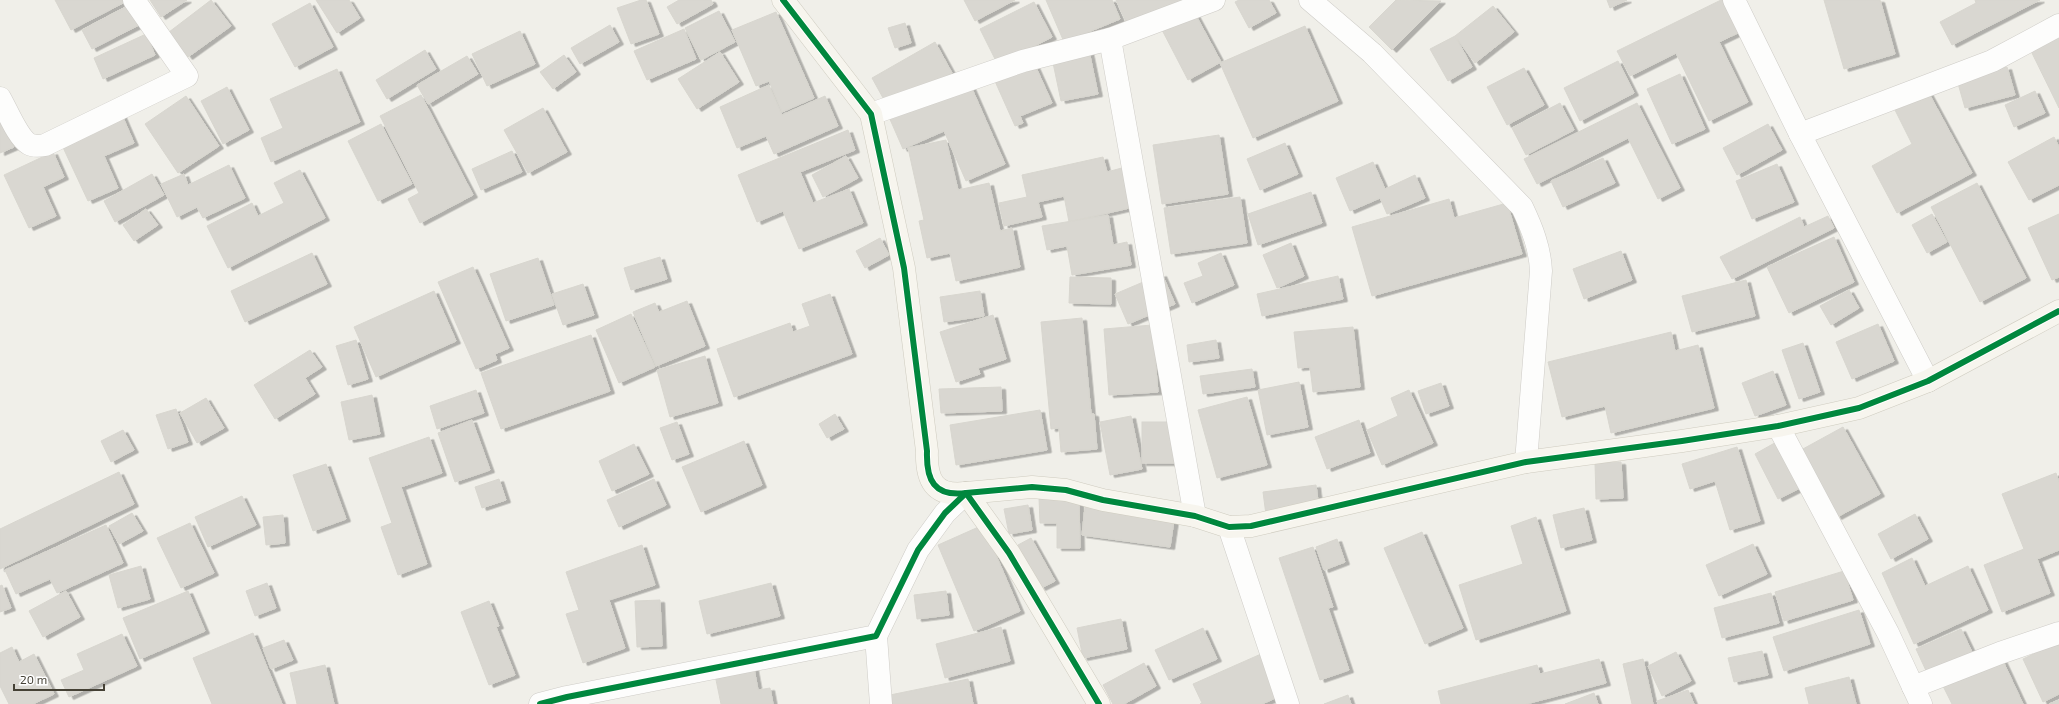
<svg xmlns="http://www.w3.org/2000/svg" width="2059" height="704" viewBox="0 0 2059 704" font-family="'Exo 2',sans-serif">
  <style>
    .building { fill: #d9d7d1; stroke: #d8d6cf; filter: url(#shadow) }
    .lines { fill: none; stroke-linecap: round; stroke-linejoin: round }
    .street-casing { stroke: #ceccc7; stroke-width: 23 }
    .secondary-casing { stroke: #cfccc0; stroke-width: 23 }
    .street { stroke: #fdfdfc; stroke-width: 22 }
    .secondary { stroke: #f7f5ee; stroke-width: 22 }
    .cycleway-casing { stroke: #fff; stroke-width: 8 }
    .cycleway { stroke: #00873e; stroke-width: 6 }
  </style>
  <defs>
    <filter id="shadow"><feDropShadow dx="4.5" dy="2.5" stdDeviation="0" flood-color="#0004"/></filter>
  </defs>
  <rect width="100%" height="100%" fill="#f0efe9"/>
  <g class="building">
    <path d="M55,0h69l1,2 -54,28z"/>
    <path d="M150,0h37l-26,17z"/>
    <path d="M211,0l20,26 -43,31 -19,-25z"/>
    <path d="M316,0h33l11,18 -23,15z"/>
    <path d="M641,0h5l13,34 -28,10 -14,-36z"/>
    <path d="M679,0h32l2,4 -36,20 -10,-17z"/>
    <path d="M964,0h51l-40,21z"/>
    <path d="M1046,0h66l8,19 -56,23z"/>
    <path d="M1116,0h72l-60,26z"/>
    <path d="M1239,0h30l7,13 -27,15 -14,-26z"/>
    <path d="M1396,0l45,1 -49,49 -23,-23z"/>
    <path d="M1607,0h20l-17,8z"/>
    <path d="M1721,0h5l16,31 -23,11 29,60 -39,19 -33,-68 -46,23 -13,-25z"/>
    <path d="M1824,0h56l15,54 -51,15z"/>
    <path d="M1975,0h65l-88,45 -12,-23 36,-19z"/>
    <path d="M1034,2l18,35 -54,28 -18,-36z"/>
    <path d="M310,3l23,44 -38,20 -23,-43z"/>
    <path d="M131,4l10,20 -49,25 -10,-19z"/>
    <path d="M1493,6l21,26 -39,31 -20,-27z"/>
    <path d="M1193,10l28,52 -33,18 -27,-52z"/>
    <path d="M719,11l16,31 -34,18 -16,-32z"/>
    <path d="M776,12l38,86 -32,14 -13,-31 -13,5 -24,-56z"/>
    <path d="M905,23l6,20 -16,5 -7,-20z"/>
    <path d="M610,25l9,17 -39,22 -9,-16z"/>
    <path d="M1305,26l33,75 -85,37 -33,-75z"/>
    <path d="M684,29l12,30 -49,21 -13,-29z"/>
    <path d="M520,31l15,33 -48,22 -15,-32z"/>
    <path d="M146,34l9,21 -52,24 -9,-21z"/>
    <path d="M1455,36l17,31 -24,14 -18,-32z"/>
    <path d="M2059,37v71l-28,-57z"/>
    <path d="M935,42l17,31 -64,34 -16,-29z"/>
    <path d="M425,50l11,19 -49,30 -11,-19z"/>
    <path d="M1089,51l9,43 -37,7 -9,-43z"/>
    <path d="M720,52l19,30 -42,27 -19,-30z"/>
    <path d="M564,55l12,17 -23,17 -13,-17z"/>
    <path d="M467,56l11,18 -50,30 -11,-19z"/>
    <path d="M1033,61l19,42 -32,13 3,7 -8,3 -21,-47z"/>
    <path d="M1618,61l16,32 -54,28 -16,-33z"/>
    <path d="M2007,67l8,28 -50,13 -8,-28z"/>
    <path d="M1524,68l20,37 -37,20 -20,-38z"/>
    <path d="M337,69l23,53 -89,40 -10,-24 22,-10 -13,-29z"/>
    <path d="M1680,74l25,55 -33,15 -25,-55z"/>
    <path d="M969,82l36,82 -39,17 -22,-50 -41,18 -14,-32z"/>
    <path d="M769,85l13,30 43,-19 13,30 -64,28 -8,-18 -29,12 -17,-41z"/>
    <path d="M227,87l22,43 -26,14 -22,-43z"/>
    <path d="M1927,90l45,83 -75,40 -25,-47 40,-22 -18,-36z"/>
    <path d="M2035,91l10,22 -31,14 -9,-22z"/>
    <path d="M421,95l52,100 -53,28 -12,-24 11,-6 -39,-77z"/>
    <path d="M186,96l33,50 -41,27 -33,-49z"/>
    <path d="M1560,103l14,27 -48,25 -14,-27z"/>
    <path d="M1637,103l43,85 -22,11 -30,-61 -91,46 -13,-25z"/>
    <path d="M543,108l24,44 -39,21 -24,-43z"/>
    <path d="M121,113l13,30 -30,13 14,32 -30,13 -28,-60z"/>
    <path d="M0,116l14,31 -14,6z"/>
    <path d="M381,124l31,60 -34,17 -30,-60z"/>
    <path d="M1768,124l14,26 -45,25 -14,-27z"/>
    <path d="M848,130l7,20 -55,22 13,31 36,-14 14,34 -64,26 -16,-38 -26,11 -19,-47z"/>
    <path d="M1219,135l9,59 -66,10 -9,-59z"/>
    <path d="M2054,137l5,10v38l-30,15 -21,-38z"/>
    <path d="M946,140l12,50 31,-7 11,48 12,-3 8,39 -64,14 -6,-28 -23,5 -8,-37 5,-1 -16,-72z"/>
    <path d="M1285,143l13,31 -38,16 -13,-31z"/>
    <path d="M512,151l10,21 -41,18 -9,-21z"/>
    <path d="M53,152l11,25 -21,10 13,29 -27,12 -25,-53z"/>
    <path d="M846,156l12,22 -35,19 -11,-22z"/>
    <path d="M1103,157l4,15 22,-6 9,40 -69,16 -5,-26 -26,6 4,15 -38,9 -5,-23 28,-6 -5,-22z"/>
    <path d="M1603,158l12,25 -52,24 -12,-26z"/>
    <path d="M1373,162l12,27 30,-14 10,23 -38,16 -7,-16 -30,13 -14,-33z"/>
    <path d="M1777,164l17,38 -42,17 -16,-38z"/>
    <path d="M229,165l16,33 -42,20 -6,-11 -20,10 -16,-33 23,-10 4,11z"/>
    <path d="M300,170l25,48 -97,50 -21,-42 45,-23 6,13 26,-13 -10,-20z"/>
    <path d="M152,174l12,21 -49,27 -11,-21z"/>
    <path d="M1977,183l49,95 -46,24 -49,-95z"/>
    <path d="M1311,192l11,31 -64,22 -10,-31z"/>
    <path d="M1240,197l7,46 -76,11 -7,-46z"/>
    <path d="M1449,199l5,19 53,-15 15,51 -150,42 -20,-69z"/>
    <path d="M146,209l12,16 -24,16 -11,-16z"/>
    <path d="M1932,214l15,28 -20,11 -15,-28z"/>
    <path d="M2059,214v63l-7,3 -24,-52z"/>
    <path d="M1108,215l5,30 14,-3 4,23 -59,10 -5,-29 -20,4 -5,-24z"/>
    <path d="M1828,216l6,12 -102,51 -12,-22 80,-40 4,10z"/>
    <path d="M1834,237l20,45 -65,31 -22,-46z"/>
    <path d="M880,238l9,17 -24,13 -9,-17z"/>
    <path d="M1291,243l13,33 -27,12 -14,-33z"/>
    <path d="M1621,251l11,29 -48,19 -11,-30z"/>
    <path d="M312,253l15,31 -82,38 -14,-31z"/>
    <path d="M1221,253l13,32 -42,18 -8,-20 19,-7 -5,-13z"/>
    <path d="M660,257l7,22 -36,11 -7,-22z"/>
    <path d="M538,258l16,47 -48,16 -16,-47z"/>
    <path d="M473,267l36,81 -14,6 2,6 -21,9 -38,-87z"/>
    <path d="M1162,274l13,30 -47,20 -13,-30z"/>
    <path d="M1338,276l5,23 -81,17 -5,-22z"/>
    <path d="M1070,277l41,1v26l-42,-1z"/>
    <path d="M1746,280l9,36 -63,16 -10,-36z"/>
    <path d="M583,284l11,31 -31,10 -11,-31z"/>
    <path d="M1849,290l10,18 -28,17 -11,-19z"/>
    <path d="M434,291l22,50 -80,36 -22,-50z"/>
    <path d="M980,291l4,25 -40,6 -4,-25z"/>
    <path d="M830,294l22,60 -118,43 -17,-48 73,-26 3,9 17,-6 -8,-22z"/>
    <path d="M687,301l18,45 -49,20 -23,-54 22,-9 4,9z"/>
    <path d="M631,314l24,53 -36,16 -23,-53z"/>
    <path d="M993,315l13,44 -28,9 2,6 -24,8 -16,-50z"/>
    <path d="M1082,318l9,96h3l3,35 -36,3 -2,-24 -8,1 -10,-107z"/>
    <path d="M1878,324l16,37 -42,18 -16,-37z"/>
    <path d="M1152,325l6,67 -49,3 -5,-66z"/>
    <path d="M1353,327l7,60 -47,5 -3,-25 -12,1 -4,-36z"/>
    <path d="M1671,332l4,19 23,-6 16,63 -103,25 -6,-27 -43,11 -14,-55z"/>
    <path d="M591,335l19,56 -109,38 -20,-56z"/>
    <path d="M356,340l12,39 -20,6 -12,-39z"/>
    <path d="M1216,340l3,18 -30,4 -2,-17z"/>
    <path d="M1803,343l17,49 -21,7 -17,-49z"/>
    <path d="M310,350l12,17 -17,11 10,16 -40,25 -21,-34z"/>
    <path d="M705,356l13,47 -48,14 -13,-47z"/>
    <path d="M1252,369l3,18 -52,7 -3,-18z"/>
    <path d="M1773,371l13,34 -31,11 -13,-33z"/>
    <path d="M1299,382l9,45 -41,8 -9,-45z"/>
    <path d="M1441,383l8,23 -23,8 -8,-23z"/>
    <path d="M1001,387l1,24 -61,2 -2,-24z"/>
    <path d="M476,390l8,23 -47,16 -7,-23z"/>
    <path d="M1409,390l24,53 -51,22 -15,-35 31,-14 -7,-18z"/>
    <path d="M372,395l8,39 -31,6 -8,-38z"/>
    <path d="M1247,397l20,68 -50,13 -19,-68z"/>
    <path d="M206,398l18,30 -27,15 -17,-30z"/>
    <path d="M176,409l12,33 -20,7 -12,-34z"/>
    <path d="M1040,410l7,40 -91,15 -6,-40z"/>
    <path d="M835,414l9,15 -17,9 -8,-14z"/>
    <path d="M1131,416l11,53 -32,6 -10,-53z"/>
    <path d="M472,420l18,50 -35,12 -17,-49z"/>
    <path d="M1359,420l11,33 -43,16 -12,-32z"/>
    <path d="M677,422l12,32 -17,6 -12,-32z"/>
    <rect x="1142" y="422" width="32" height="41"/>
    <path d="M1843,427l37,67 -43,23 -36,-67z"/>
    <path d="M123,430l11,20 -23,12 -10,-21z"/>
    <path d="M429,437l13,36 -41,14 26,77 -29,11 -17,-48 11,-4 -23,-65z"/>
    <path d="M1780,440l24,46 -26,13 -23,-45z"/>
    <path d="M744,441l18,44 -61,27 -19,-45z"/>
    <path d="M634,444l15,30 -37,17 -13,-30z"/>
    <path d="M1737,447l23,74 -30,9 -15,-49 -25,8 -8,-25z"/>
    <path d="M1621,462l2,36 -27,1 -1,-36z"/>
    <path d="M326,464l20,55 -33,12 -20,-56z"/>
    <path d="M119,472l15,32 -134,65v-40z"/>
    <path d="M2056,473l3,9v68l-22,9 13,34 -48,19 -18,-47 40,-16 -22,-55z"/>
    <path d="M499,479l7,21 -24,8 -7,-21z"/>
    <path d="M654,479l12,26 -47,22 -12,-27z"/>
    <path d="M1316,485l3,24 -53,6 -3,-23z"/>
    <path d="M242,496l14,29 -48,22 -13,-30z"/>
    <path d="M1079,497l1,51h-23v-25h-17l-1,-25z"/>
    <path d="M1028,505l4,25 -23,4 -5,-25z"/>
    <path d="M1085,507l89,13 -4,27 -88,-12z"/>
    <path d="M1584,508l8,32 -31,8 -8,-33z"/>
    <path d="M132,513l11,18 -24,13 -10,-18z"/>
    <path d="M1915,514l13,25 -37,20 -13,-25z"/>
    <path d="M283,515l2,28 -19,2 -3,-28z"/>
    <path d="M1536,517l30,94 -90,29 -17,-55 64,-21 -12,-38z"/>
    <path d="M190,523l24,50 -33,15 -24,-50z"/>
    <path d="M106,525l17,38 -66,30 -7,-14 -34,15 -11,-24z"/>
    <path d="M983,525l37,86 -46,20 -36,-86z"/>
    <path d="M1422,532l41,96 -38,16 -41,-96z"/>
    <path d="M1031,538l24,43 -14,7 -23,-43z"/>
    <path d="M1337,539l8,23 -21,8 -8,-23z"/>
    <path d="M1753,544l14,30 -48,22 -13,-31z"/>
    <path d="M642,545l13,40 -46,15 16,48 -42,15 -17,-49 13,-4 -13,-38z"/>
    <path d="M1313,547l20,60 -5,1 21,62 -29,10 -41,-122z"/>
    <path d="M1912,558l13,28 43,-20 20,44 -74,34 -32,-71z"/>
    <path d="M141,566l9,33 -32,9 -9,-33z"/>
    <path d="M1844,571l9,29 -69,21 -9,-29z"/>
    <path d="M267,583l9,25 -21,8 -9,-25z"/>
    <path d="M771,583l9,33 -73,18 -8,-33z"/>
    <path d="M2,585l9,23 -11,4v-26z"/>
    <path d="M66,591l14,26 -37,20 -14,-26z"/>
    <path d="M188,591l17,40 -65,28 -17,-41z"/>
    <path d="M946,591l3,24 -32,4 -3,-24z"/>
    <path d="M1771,593l8,30 -57,15 -8,-30z"/>
    <path d="M660,600l2,46 -25,1 -2,-46z"/>
    <path d="M489,601l10,25 -3,1 19,48 -26,10 -28,-73z"/>
    <path d="M1859,610l11,34 -86,27 -11,-34z"/>
    <path d="M1121,619l6,30 -44,9 -6,-30z"/>
    <path d="M1001,627l9,34 -65,17 -9,-34z"/>
    <path d="M1203,628l14,31 -48,21 -14,-30z"/>
    <path d="M1961,629l13,27 -46,19 -12,-26z"/>
    <path d="M253,633l29,71h-70l-19,-46z"/>
    <path d="M122,634l15,32 -68,31 -8,-17 23,-10 -7,-16z"/>
    <path d="M284,640l9,20 -22,9 -8,-21z"/>
    <path d="M2059,642v52l-16,8 -20,-43z"/>
    <path d="M12,647l7,15 15,-8 20,40 -21,10h-24l-9,-18v-33z"/>
    <path d="M1762,651l6,24 -34,7 -6,-24z"/>
    <path d="M1676,652l15,29 -29,15 -14,-30z"/>
    <path d="M1261,654l19,42 -18,8h-62l2,-1 -9,-19z"/>
    <path d="M1599,659l7,24 -80,21h-85l-3,-13 99,-26 3,9z"/>
    <path d="M1643,659l10,45h-21l-9,-40z"/>
    <path d="M2002,659l21,45h-71l-9,-18z"/>
    <path d="M753,663l5,27 12,-2 3,16h-52l-7,-34z"/>
    <path d="M1144,663l12,23 -32,18h-11l-10,-19z"/>
    <path d="M325,665l9,39h-37l-7,-31z"/>
    <path d="M1849,677l7,27h-47l-4,-16z"/>
    <path d="M968,679l5,25h-81l-2,-9z"/>
    <path d="M1688,690l6,14h-36l-1,-3z"/>
    <path d="M1594,693l4,11h-33z"/>
    <path d="M1348,695l3,9h-27z"/>
    <path d="M2059,700v4h-10z"/>
  </g>
  <g class="lines">
    <defs>
      <g id="street">
        <path d="M1310,0l62,53 150,154c10,21 18,41 19,64l-15,191"/>
        <path d="M1734,0l66,134 128,247"/>
        <path d="M1110,39l85,477"/>
        <path d="M0,98c7,12 18,40 29,46 5,3 11,2 16,1l142,-69 -53,-76"/>
        <path d="M871,114l152,-53 87,-22 104,-39"/>
        <path d="M1800,134l192,-73 67,-36"/>
        <path d="M1778,426l110,207 33,71"/>
        <path d="M1229,527l59,177"/>
        <path d="M876,636l5,68"/>
        <path d="M1913,687l87,-34 59,-20"/>
        <path d="M540,704l27,-7 309,-61 42,-86 27,-37 21,-20"/>
      </g>
      <g id="secondary">
        <path d="M783,0l88,114 33,154 23,183c-1,29 7,46 39,42l43,60 90,151"/>
        <path d="M966,493l66,-6 34,3 37,10 92,16 34,11 22,-1 275,-64 156,-21 96,-15 81,-18 69,-27 131,-70"/>
      </g>
    </defs>
    <use href="#street" class="street-casing"/>
    <use href="#secondary" class="secondary-casing"/>
    <use href="#street" class="street"/>
    <use href="#secondary" class="secondary"/>
    <defs>
      <g id="cycleway">
        <path d="M783,0l88,114 33,154 23,183c-1,29 7,46 39,42l43,60 90,151"/>
        <path d="M540,704l27,-7 309,-61 42,-86 27,-37 21,-20 66,-6 34,3 37,10 92,16 34,11 22,-1 275,-64 156,-21 96,-15 81,-18 69,-27 131,-70"/>
      </g>
    </defs>
    <use href="#cycleway" class="cycleway-casing"/>
    <use href="#cycleway" class="cycleway"/>
  </g>
  <path d="M14 684v6h90v-6" fill="none" stroke="#454135" stroke-width="2"/>
  <text x="20" y="684" font-size="12" fill="#454135" stroke="#ffffff" stroke-width="3" paint-order="stroke">20 m</text>
</svg>
